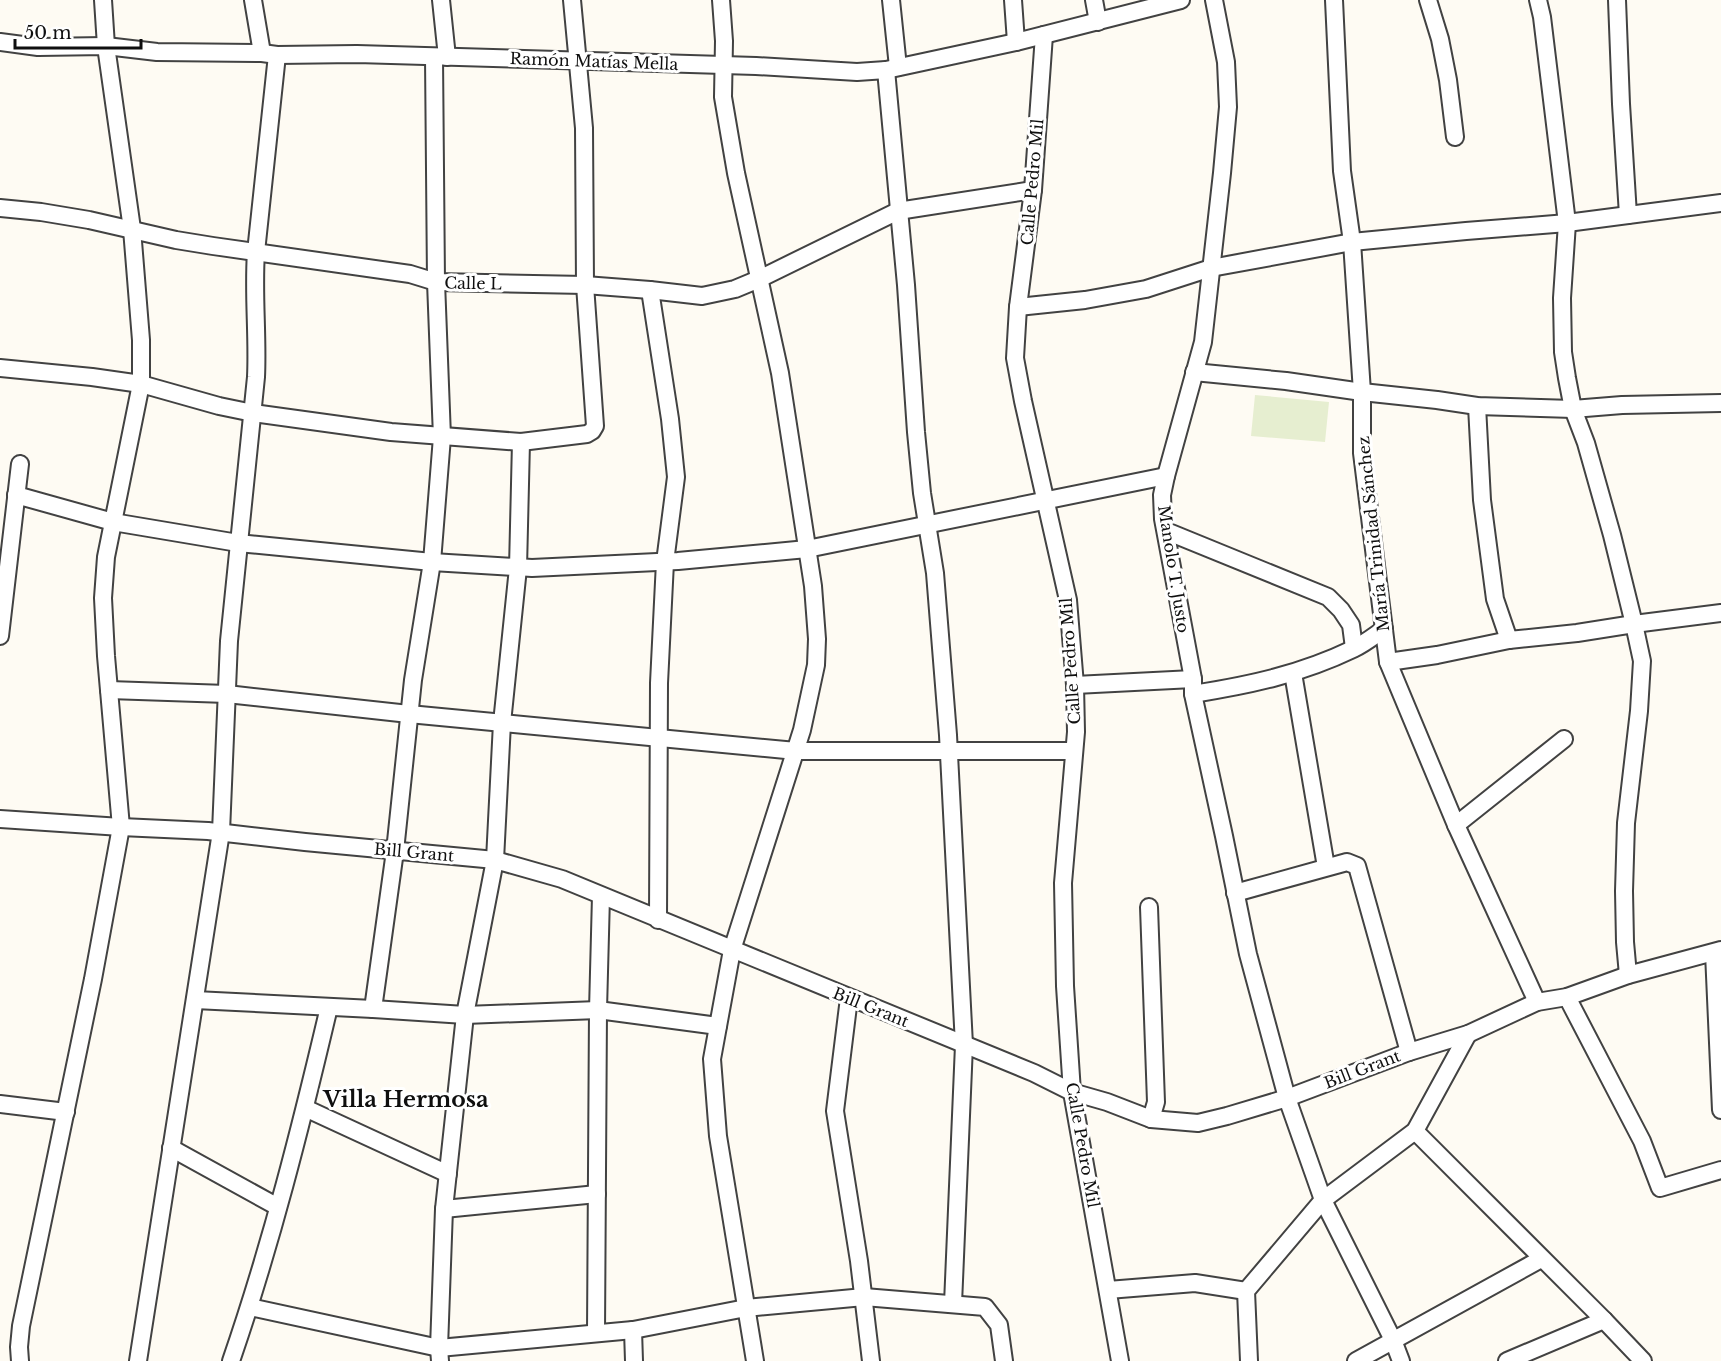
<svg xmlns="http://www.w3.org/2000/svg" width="1721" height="1361" viewBox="0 0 1721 1361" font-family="'Libre Baskerville',serif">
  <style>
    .pitch { fill: #e6eed0 }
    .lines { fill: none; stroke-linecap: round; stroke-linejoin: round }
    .minor-casing { stroke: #424242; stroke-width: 20 }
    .minor { stroke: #fff; stroke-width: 16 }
    .labels { text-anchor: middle; stroke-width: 6; stroke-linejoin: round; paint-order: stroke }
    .street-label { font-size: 16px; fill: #0f0f0f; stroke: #fff }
    .district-label { font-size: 22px; font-weight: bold; fill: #0f0f0f; stroke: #fff }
  </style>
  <rect width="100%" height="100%" fill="#fefbf3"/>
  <path class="pitch" d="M1255,395l74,7 -4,40 -74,-6z"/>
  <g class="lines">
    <defs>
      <g id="minor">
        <path d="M253,0l9,53"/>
        <path d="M441,0l6,57"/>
        <path d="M721,0l3,41 -1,56 13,76 44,200 33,213 4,53 -1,26 -14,65 -70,220 -20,109 6,77 37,225"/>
        <path d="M891,0l7,67"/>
        <path d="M1013,0l3,42"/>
        <path d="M1094,0l4,22"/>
        <path d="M1214,0l12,62 2,45 -6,66 -19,169 -37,134 -4,19 1,24 30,160v15l31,142 24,118 39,144 36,102 70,140 8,21"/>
        <path d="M1334,0l8,171 10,71 10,150v61l26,209 68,163 81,177"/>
        <path d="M1428,0l12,39 8,41 7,57"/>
        <path d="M1538,0l4,17 25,206 -5,75 1,54 4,26 6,31 13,34 26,92 22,89 8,37 -3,50 -13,112 -2,68 1,51 3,33"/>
        <path d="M1617,0l4,104 7,111"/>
        <path d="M1044,35l-11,155 -15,117 -3,51 8,43 45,199 7,85 1,47 -13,151 2,103 7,106 48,269"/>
        <path d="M0,42l38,5 68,-1 51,6 105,1 15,2 80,-1 399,12 101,6 29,-2 130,-28 165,-42"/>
        <path d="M886,70l20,215 10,147 6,61 13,80 13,162 16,310 -11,259"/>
        <path d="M0,208l41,4 48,8 87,20 37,6 197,28 26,8 149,3 65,5 52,6 33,-7 24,-10 139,-68 135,-21"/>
        <path d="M650,290l20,129 6,58 -11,85 -6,121 -1,237"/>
        <path d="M1018,307l67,-7 61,-11 65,-21 141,-26 114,-11 101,-8 154,-20"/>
        <path d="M0,368l92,9 49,7 78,22 34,7 138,19 130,10 66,-8 5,-3 3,-5 -10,-141 -1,-157 -12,-128"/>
        <path d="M1194,372l92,9 76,11 75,8 40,6 96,3 49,-4 99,-2"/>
        <path d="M1477,406l5,94 13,99 14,41"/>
        <path d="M16,495l97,27 125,21 194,19 100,6 146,-7 129,-12 359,-73"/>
        <path d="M1166,531l162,66 13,13 10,15 3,23"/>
        <path d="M0,636l20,-172"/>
        <path d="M1388,662l49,-7 72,-15 68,-7 57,-9 87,-11"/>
        <path d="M1293,673l33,194"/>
        <path d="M1075,685l118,-6"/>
        <path d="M109,690l118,4 182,20 387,37h277"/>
        <path d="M1193,694c57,-9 108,-20 160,-45 11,-5 21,-13 31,-20"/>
        <path d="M0,819l121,8 87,4 97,11 190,18 67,19 472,194 38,19 35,10 44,17 47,4 29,-7 60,-18 122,-46 59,-18 69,-32 30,-5 61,-22 93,-25"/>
        <path d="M1456,825l108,-86"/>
        <path d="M1235,893l112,-31 10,4 52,186"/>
        <path d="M1149,907l7,195 -5,17"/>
        <path d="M1714,953l7,157"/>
        <path d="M1567,997l75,144 18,47 61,-18"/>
        <path d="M849,998l-14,113 24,150 12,100"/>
        <path d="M195,1000l178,9 92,6 133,-5 120,16"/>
        <path d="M373,1009l22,-158 18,-171 19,-118 10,-125 -6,-155 -2,-225"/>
        <path d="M0,1104l66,8"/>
        <path d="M305,1108l143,66"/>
        <path d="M1415,1131l189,189 39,41"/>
        <path d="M171,1148l107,59"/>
        <path d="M444,1209l153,-15"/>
        <path d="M1108,1290l87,-7 51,8"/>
        <path d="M250,1307l189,41 194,-18 113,-22 118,-11 121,10 14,18 5,36"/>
        <path d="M633,1330l1,31"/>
        <path d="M596,1333l2,-323 3,-114"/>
        <path d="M20,1361l-1,-14 2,-21 72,-347 28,-152 -15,-171 -3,-58 3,-41 35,-173v-44l-9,-111 -26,-183 -3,-46"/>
        <path d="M138,1361l83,-529 8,-191 27,-264c2,-42 -3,-83 0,-125l21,-197"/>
        <path d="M231,1361c40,-116 70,-235 98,-354"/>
        <path d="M440,1361l-1,-13 5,-139 21,-194 30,-155 7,-137 16,-155 3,-126"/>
        <path d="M1249,1361l-3,-70 77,-91 92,-69 53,-97"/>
        <path d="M1356,1361l185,-102"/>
        <path d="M1507,1361l97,-41"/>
      </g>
    </defs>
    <use href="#minor" class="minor-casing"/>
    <use href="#minor" class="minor"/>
  </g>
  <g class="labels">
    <g class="street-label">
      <text transform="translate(594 61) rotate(2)" y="6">Ramón Matías Mella</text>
      <text transform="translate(1032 182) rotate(-85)" y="6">Calle Pedro Mil</text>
      <text transform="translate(473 283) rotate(1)" y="6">Calle L</text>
      <text transform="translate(1373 534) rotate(-96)" y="6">María Trinidad Sánchez</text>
      <text transform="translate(1174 569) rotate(81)" y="6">Manolo T. Justo</text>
      <text transform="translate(1070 661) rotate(-94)" y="6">Calle Pedro Mil</text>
      <text transform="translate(414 852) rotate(5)" y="6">Bill Grant</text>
      <text transform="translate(871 1007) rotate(22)" y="6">Bill Grant</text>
      <text transform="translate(1362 1069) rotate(-21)" y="6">Bill Grant</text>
      <text transform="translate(1083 1145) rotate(80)" y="6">Calle Pedro Mil</text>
    </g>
    <g class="district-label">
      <text x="406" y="1107">Villa Hermosa</text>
    </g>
  </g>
  <path d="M15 39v9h126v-9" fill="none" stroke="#0f0f0f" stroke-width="3"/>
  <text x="24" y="39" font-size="18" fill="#0f0f0f" stroke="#ffffff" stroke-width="4.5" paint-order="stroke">50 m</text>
</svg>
